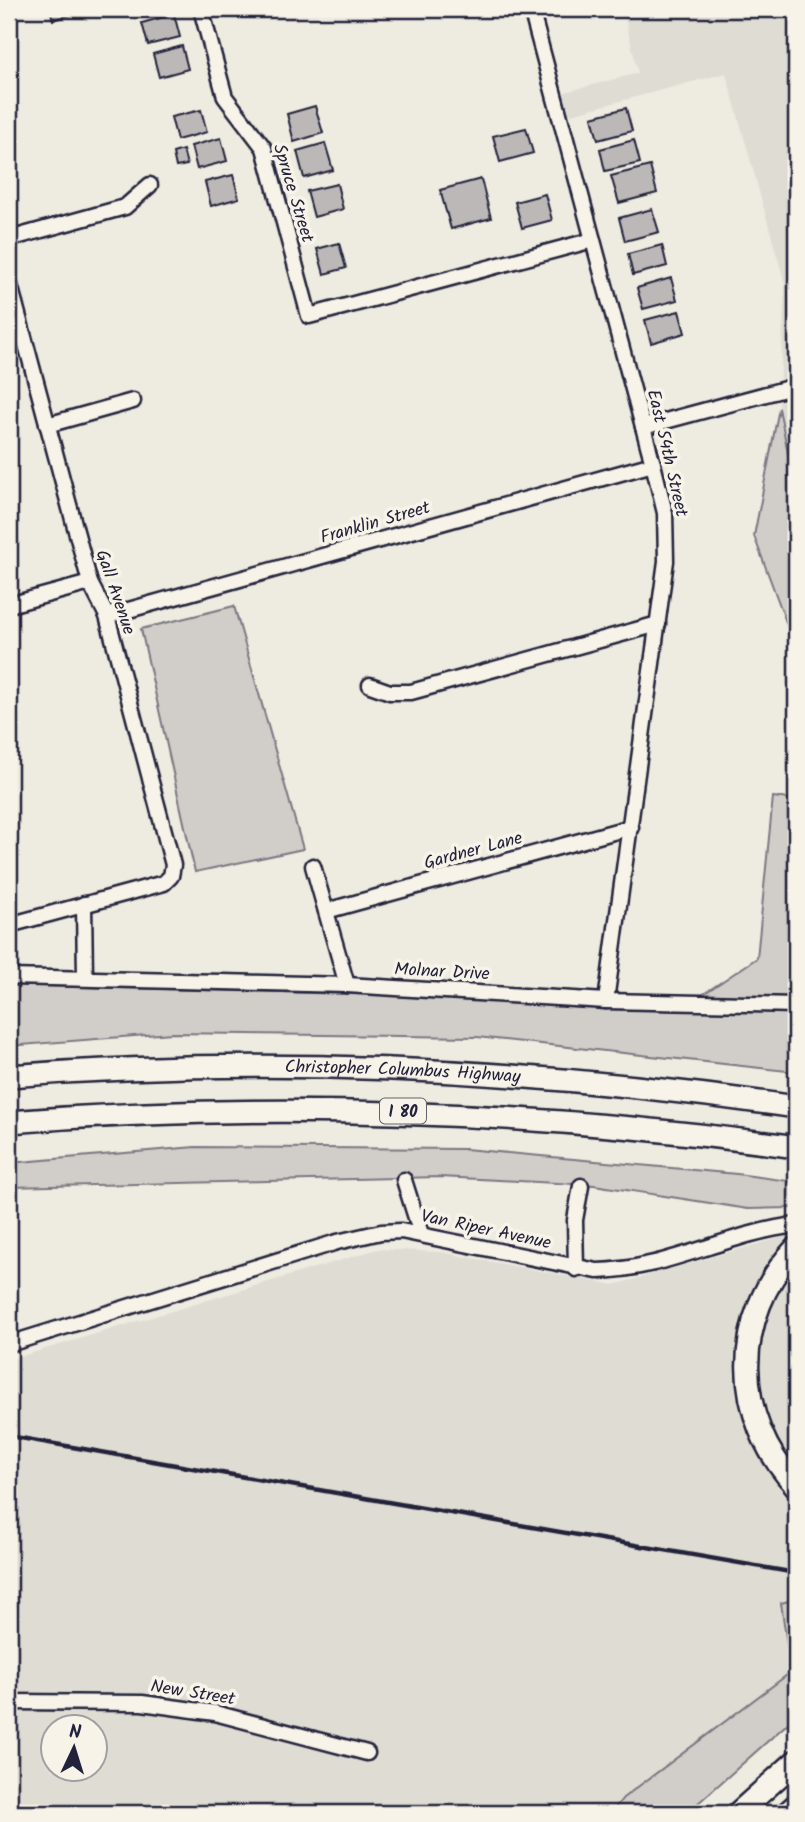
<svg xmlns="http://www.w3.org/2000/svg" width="805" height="1822" viewBox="0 0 805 1822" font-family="Kalam,sans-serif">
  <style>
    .built { fill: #dfdcd4; fill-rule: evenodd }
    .green { fill: #d1cdc9; stroke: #7a7882; stroke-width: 2 }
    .building { fill: #bbb8b7; stroke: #22223b; stroke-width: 2 }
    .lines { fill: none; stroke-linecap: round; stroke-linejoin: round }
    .minor-casing { stroke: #22223b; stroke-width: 19 }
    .highway-casing { stroke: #22223b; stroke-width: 26 }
    .minor { stroke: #f7f3e8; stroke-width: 14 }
    .highway { stroke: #f7f3e8; stroke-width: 21 }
    .rail { stroke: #22223b; stroke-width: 4.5 }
    .labels { text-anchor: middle; stroke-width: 7; stroke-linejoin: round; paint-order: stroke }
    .shield { fill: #f7f3e8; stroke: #62616f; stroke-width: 2 }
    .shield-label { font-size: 16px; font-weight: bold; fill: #22223b }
    .street-label { font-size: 18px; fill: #22223b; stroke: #f7f3e8 }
  </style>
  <rect width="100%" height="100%" fill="#eeebe1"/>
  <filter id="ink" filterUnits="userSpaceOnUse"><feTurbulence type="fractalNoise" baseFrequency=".0143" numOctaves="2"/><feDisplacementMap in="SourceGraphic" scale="14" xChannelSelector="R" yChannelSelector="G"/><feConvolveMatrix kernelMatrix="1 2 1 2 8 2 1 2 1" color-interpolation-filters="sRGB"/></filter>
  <g filter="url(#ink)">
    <g class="built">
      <path d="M623,9h173v484l-17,-85 6,-124 -59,-211 -166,44 -6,-22 84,-22z"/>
      <path d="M790,1235l6,1v363l-15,4 10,69 -168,126 -12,15h-602v-453l369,-111 63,3 173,33zM52,1728h42v42h-42z"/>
    </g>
    <g class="green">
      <path d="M779,408l17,85v156l-42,-113z"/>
      <path d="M234,606l69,243 -108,23 -54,-243z"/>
      <path d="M773,797l23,3v272l-319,-35 -305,-4 -163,13v-61l681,18 67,-45z"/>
      <path d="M195,1147l270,2 272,25 59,8v21l-5,5 -43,1 -154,-24 -154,-8 -431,10v-24z"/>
      <path d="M796,1599v117l-109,97h-76l12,-15 168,-126 -10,-69z"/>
    </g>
    <g class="building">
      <path d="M50,9h27l1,4 -25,7z"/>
      <path d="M174,14l6,23 -32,8 -6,-22z"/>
      <path d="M182,46l6,23 -29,8 -6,-23z"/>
      <path d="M315,106l8,27 -29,9 -7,-28z"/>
      <path d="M626,108l6,23 -34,9 -6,-23z"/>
      <path d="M201,110l6,22 -30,8 -6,-23z"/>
      <path d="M526,128l7,25 -33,9 -7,-26z"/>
      <path d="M221,138l6,23 -30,8 -6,-23z"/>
      <path d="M634,140l6,23 -35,8 -5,-22z"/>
      <path d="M325,143l8,27 -29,8 -7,-27z"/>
      <path d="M183,150l4,15 -11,2 -3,-14z"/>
      <path d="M650,166l7,27 -38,10 -8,-27z"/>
      <path d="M233,175l6,23 -28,8 -6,-24z"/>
      <path d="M481,179l10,39 -40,11 -11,-39z"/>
      <path d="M337,184l6,25 -29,8 -7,-26z"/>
      <path d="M545,194l7,26 -30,8 -7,-26z"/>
      <path d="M652,209l7,23 -34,9 -6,-23z"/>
      <path d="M339,243l7,25 -22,6 -7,-25z"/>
      <path d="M662,245l5,21 -34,9 -5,-21z"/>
      <path d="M671,278l6,22 -34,9 -6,-21z"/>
      <path d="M679,311l6,22 -34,10 -6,-23z"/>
    </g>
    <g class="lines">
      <defs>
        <g id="minor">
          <path d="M201,9l24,88 39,51 45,168 284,-76"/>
          <path d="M531,9l122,455 12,49 1,48 -60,440"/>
          <path d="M9,239l116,-32 25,-22"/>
          <path d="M9,281l81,302 17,33 66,249 -2,11 -7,7 -155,42"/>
          <path d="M47,425l86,-24"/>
          <path d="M643,427l153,-41"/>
          <path d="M9,605l81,-22"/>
          <path d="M107,616l546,-152"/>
          <path d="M370,685l20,7h21l247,-68"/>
          <path d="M313,866l34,119"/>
          <path d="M84,904l1,74"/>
          <path d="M326,911l305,-84"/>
          <path d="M9,977l338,8 259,16 190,4"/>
          <path d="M404,1180l17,54"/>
          <path d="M576,1269l-1,-49 6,-34"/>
          <path d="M9,1344l328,-102 44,-10 20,-1 196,40c69,-1 131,-38 199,-46"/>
          <path d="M9,1702l133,1 73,10 152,40"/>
        </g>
        <g id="highway">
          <path id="s1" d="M9,1076c264,-21 525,-7 787,31"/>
          <path d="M9,1122c264,-21 525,-11 787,25"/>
          <path d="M796,1248c-65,69 -64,169 0,238"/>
          <path d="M738,1813l58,-52"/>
          <path d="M787,1813l9,-8"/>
        </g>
      </defs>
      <use href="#minor" class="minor-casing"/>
      <use href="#highway" class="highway-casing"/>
      <use href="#minor" class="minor"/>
      <use href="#highway" class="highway"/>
      <path class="rail" d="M9,1436l787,137"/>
    </g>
  </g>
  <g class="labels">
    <rect class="shield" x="380" y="1098.5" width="46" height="25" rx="5"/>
    <g class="shield-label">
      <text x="403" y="1117">I 80</text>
    </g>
    <g class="street-label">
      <text transform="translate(294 193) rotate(73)" y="6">Spruce Street</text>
      <text transform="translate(668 453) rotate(77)" y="6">East 54th Street</text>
      <text transform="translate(375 522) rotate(-16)" y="6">Franklin Street</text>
      <text transform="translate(116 592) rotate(71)" y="6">Gall Avenue</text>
      <text transform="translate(473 850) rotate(-15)" y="6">Gardner Lane</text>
      <text transform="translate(442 971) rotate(3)" y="6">Molnar Drive</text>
      <text dy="6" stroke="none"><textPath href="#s1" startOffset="394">Christopher Columbus Highway</textPath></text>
      <text transform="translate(486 1229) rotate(12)" y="6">Van Riper Avenue</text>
      <text transform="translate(193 1692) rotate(9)" y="6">New Street</text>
    </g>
  </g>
  <rect width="805" height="1822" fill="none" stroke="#f7f3e8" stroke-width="35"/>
  <rect x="18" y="18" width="770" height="1787" fill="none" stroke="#22223b" stroke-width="2.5" filter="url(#ink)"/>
  <g transform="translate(74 1748) rotate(4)"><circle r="33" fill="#f7f3e8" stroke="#a29fa3" stroke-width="2"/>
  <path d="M0-5L12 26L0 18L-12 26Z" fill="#22223b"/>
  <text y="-10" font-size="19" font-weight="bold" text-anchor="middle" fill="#22223b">N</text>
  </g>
</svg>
